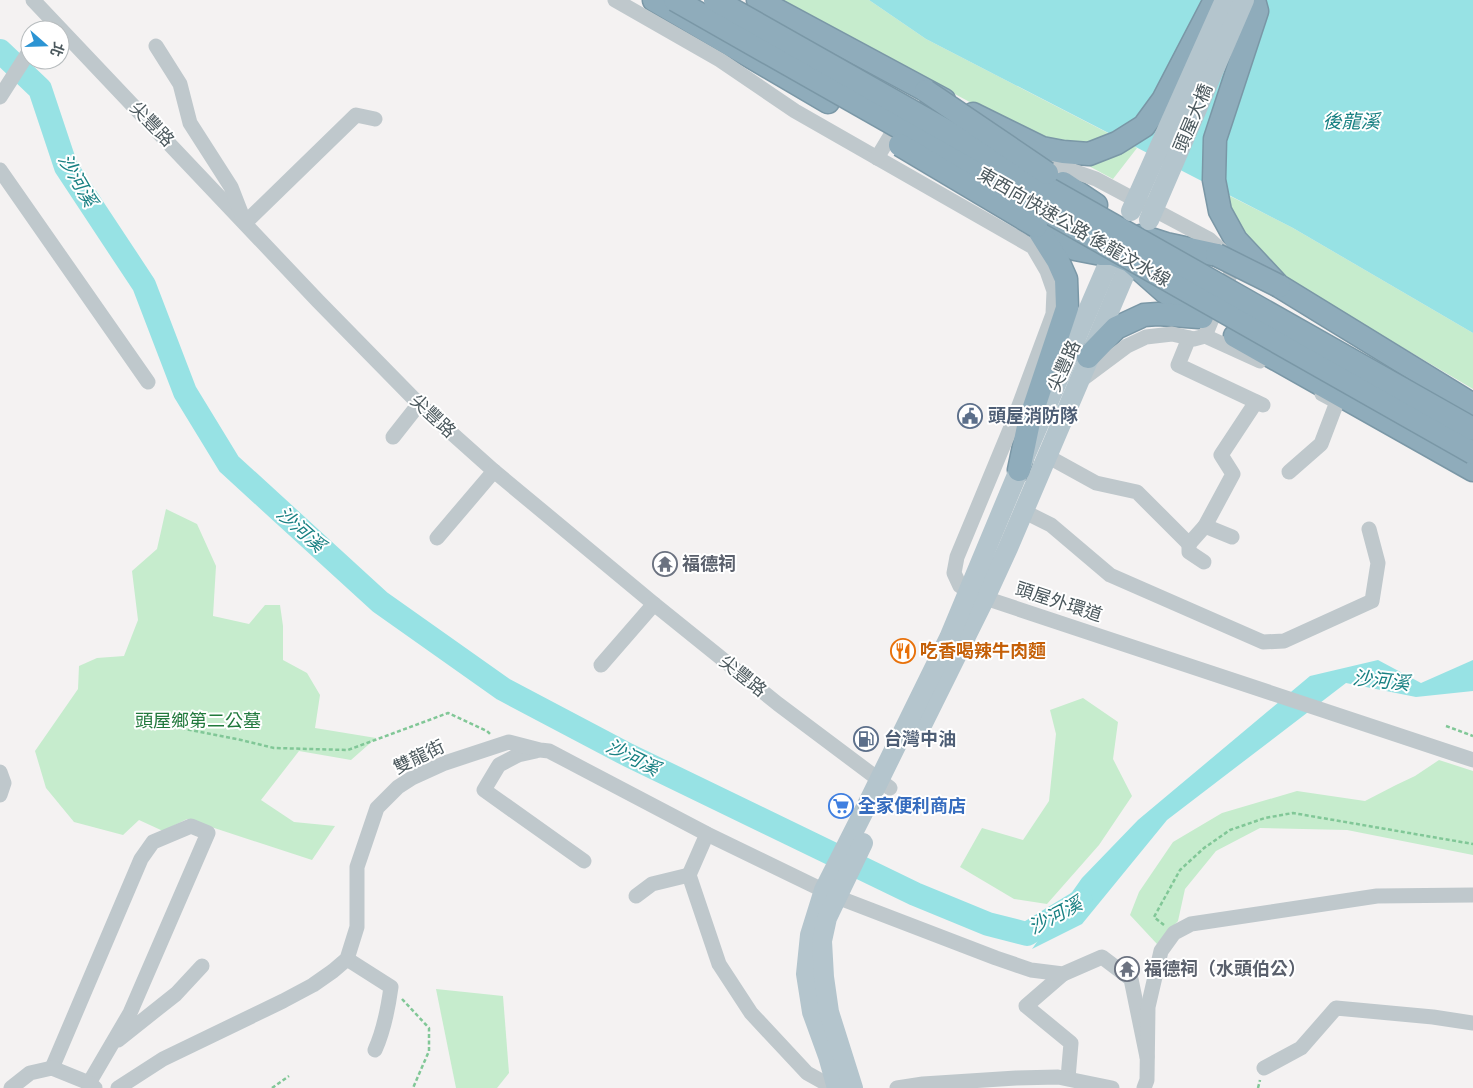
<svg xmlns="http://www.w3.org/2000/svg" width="1473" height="1088" viewBox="0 0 1473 1088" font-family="'Alegreya Sans','Noto Sans TC',sans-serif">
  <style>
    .green { fill: #c6eccd }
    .water { fill: #97e2e4 }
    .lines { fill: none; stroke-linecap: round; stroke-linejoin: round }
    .river { stroke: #97e2e4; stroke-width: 24 }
    .highway-casing { stroke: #7a97a6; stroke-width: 25 }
    .path { stroke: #81c797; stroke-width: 2.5; stroke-dasharray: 4 2.5; stroke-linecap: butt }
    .minor { stroke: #bfc8cc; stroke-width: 15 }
    .major { stroke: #b4c5cd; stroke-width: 20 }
    .highway { stroke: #8facbb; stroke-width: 22 }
    .highway-bridge-casing { stroke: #7a97a6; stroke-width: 25; stroke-linecap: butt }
    .major-bridge { stroke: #b4c5cd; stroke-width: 20 }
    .highway-bridge { stroke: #8facbb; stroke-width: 22 }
    .labels { text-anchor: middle; stroke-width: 4; stroke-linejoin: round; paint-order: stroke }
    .street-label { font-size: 18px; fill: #4b585d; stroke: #fff }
    .service-label { font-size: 18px; font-weight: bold; fill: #4e5e75; stroke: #fff; text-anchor: start }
    .worship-label { font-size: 18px; font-weight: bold; fill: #5b616d; stroke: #fff; text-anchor: start }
    .food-label { font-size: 18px; font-weight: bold; fill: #c56008; stroke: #fff; text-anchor: start }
    .park-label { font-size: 18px; fill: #22793d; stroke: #fff }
    .shop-label { font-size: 18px; font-weight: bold; fill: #366cbe; stroke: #fff; text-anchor: start }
    .water-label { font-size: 19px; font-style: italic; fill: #198183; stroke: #fff }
  </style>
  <rect width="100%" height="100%" fill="#f4f2f2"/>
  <g class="green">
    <path d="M780,0h89l57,39 211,109 -24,31z"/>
    <path d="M1228,195l65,33 180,105v56l-178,-105 -31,-27 -29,-32z"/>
    <path d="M166,509l31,15 19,42 -3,50 36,8 16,-19h15l3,21v34l24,13 13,22 -5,33 61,10 -25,22 -52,-9 -38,49 33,22 41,4 -23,34 -125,-41 -24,12 -24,-11 -16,15 -49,-13 -28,-34 -11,-37 43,-62 1,-23 18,-8 27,-2 14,-36 -6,-49 25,-22z"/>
    <path d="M1083,698l35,24 -5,37 19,37 -33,49 -52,59 -33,-5 -54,-32 22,-39 41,12 26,-39 7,-67 -6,-24z"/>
    <path d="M1439,760l34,11v84l-126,-25 -87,-2 -44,23 -31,38 -7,32 -21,23 -27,-29 9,-23 34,-50 49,-29 75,-22 68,10 31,-16 19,-9z"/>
    <path d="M436,989l67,7 6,77 -12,15h-41z"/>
  </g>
  <g class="water">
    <path d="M869,0h604v333l-180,-105 -367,-189z"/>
    <path d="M1378,660l43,23 52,-23v31l-57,6 -70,-14 -179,137 -85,104 -50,25 50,-71 56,-58 172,-144z"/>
  </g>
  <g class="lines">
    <path class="river" d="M0,51l40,38 26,78 78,118 41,107 44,72 151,138 123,87 125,66 287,139 73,30 39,10 54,-33"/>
    <defs>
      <g id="highway">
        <path d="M654,0l174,102"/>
        <path d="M758,0l186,100"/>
        <path d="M1254,0l3,11 -42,128 -1,41 6,31 16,29 43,46 194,119"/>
        <path d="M973,114l69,34 21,4 26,2 28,-11 27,-17 19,-26 52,-100"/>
        <path d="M1063,183l33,22"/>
        <path d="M1039,228l36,21 26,5h12l17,7 35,31 37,25"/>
        <path d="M1141,236l25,8 51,11"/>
        <path d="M1235,336l238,134"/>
        <path d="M1088,357l28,-29 28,-13 14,-1 41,3"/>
        <path d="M1019,470l10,-48 38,-114 -1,-29 -8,-18 -22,-35"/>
      </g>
    </defs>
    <use href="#highway" class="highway-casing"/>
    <g class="path">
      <path d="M1446,726l27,10"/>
      <path d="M175,727l66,13 33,8 74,2 100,-37 39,18 3,3"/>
      <path d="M1164,925l-10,-8 26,-47 24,-22 26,-18 35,-12 28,-5 180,31"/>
      <path d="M402,999l27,29v23l-16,37"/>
      <path d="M272,1088l17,-12"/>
      <path d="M1258,1088l2,-8"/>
    </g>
    <g class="minor">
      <path d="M33,0l285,301 101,103 75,67 160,133 124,100 112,84"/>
      <path d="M615,0l105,60 75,51 238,136 14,24 7,20 -1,23 -42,113 -54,130 -3,16 6,13 25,12 488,162"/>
      <path d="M156,46l24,38 10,39 41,64 14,36 111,-108 19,4"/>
      <path d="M0,97l30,-47"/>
      <path d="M877,158l24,-40"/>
      <path d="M1036,158l60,21 113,60 26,24 -30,73"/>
      <path d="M0,170l148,212"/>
      <path d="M1189,338l-11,27 85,40"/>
      <path d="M1080,381l47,-35 19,-9 26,-3 22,5 11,-3 55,25"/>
      <path d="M393,437l26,-33"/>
      <path d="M1047,456l49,27 41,9 52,52 16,-18 27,11"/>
      <path d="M1289,472l32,-28 16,-42 -15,-8"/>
      <path d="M1023,511l28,14 59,50 153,67 21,-1 88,-40 6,-38 -9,-34"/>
      <path d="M1205,526l28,-52 -12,-19 35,-53"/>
      <path d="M437,538l57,-67"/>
      <path d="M1189,544v8l15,10"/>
      <path d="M601,665l53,-61"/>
      <path d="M536,751l-18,4 -19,10 -15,25 100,71"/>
      <path d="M0,772l4,11 -4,12"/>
      <path d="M707,834l-18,41 30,89 32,49 56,60 27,15"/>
      <path d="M636,896l16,-12 37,-9"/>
      <path d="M347,959l44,28c-3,22 -7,43 -16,63"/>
      <path d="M1063,974l-37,32 45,37 -3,35"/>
      <path d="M118,1040l58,-46 26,-28"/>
      <path d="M52,1068l89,-209 12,-17 38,-16 17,7 -78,180 -41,70"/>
      <path d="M1264,1068l37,-20 35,-40 97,9 40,6"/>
      <path d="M11,1088l19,-15 22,-5 37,15 6,5"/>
      <path d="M118,1088l45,-29 120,-58 30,-16 20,-14 14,-12 10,-32v-60l20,-59 21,-21 14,-9 33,-15 64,-21 31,8 9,1 158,83 130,63 159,61 35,12 32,4 39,-17 29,22 16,78"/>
      <path d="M897,1088l26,-4 93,-6 42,-1 54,11"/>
      <path d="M1144,1088l3,-8 1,-73 13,-56 13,-18 17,-9 186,-28 96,-1"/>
    </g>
    <g class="major">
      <path d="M923,723l62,-125 23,-50 128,-300"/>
      <path d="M837,1088l-9,-32 -16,-44 -6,-38 4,-39 14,-45 41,-81 84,-171 70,-168 99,-229"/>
      <path d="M853,1088l-24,-76 -5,-35 -2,-36 5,-23 36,-75"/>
    </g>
    <use href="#highway" class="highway"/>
    <defs>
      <g id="highway-bridge">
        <path d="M675,0l798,453"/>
        <path d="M715,0l758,429"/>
        <path d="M926,91l121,82"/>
        <path d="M900,145l136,81"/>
        <path d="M1217,255l62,31"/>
      </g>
    </defs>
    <use href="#highway-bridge" class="highway-bridge-casing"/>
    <g class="major-bridge">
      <path d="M1131,211l94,-211"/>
      <path d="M1149,220l95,-220"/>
    </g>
    <use href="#highway-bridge" class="highway-bridge"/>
  </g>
  <defs>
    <symbol id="civic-ring" viewBox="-11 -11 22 22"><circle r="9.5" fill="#fff" stroke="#5c6f8a" stroke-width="1.5"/><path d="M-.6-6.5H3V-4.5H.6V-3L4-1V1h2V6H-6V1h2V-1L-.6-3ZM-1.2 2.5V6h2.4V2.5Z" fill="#5c6f8a"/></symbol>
    <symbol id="temple-ring" viewBox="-11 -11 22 22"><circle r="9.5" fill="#fff" stroke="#6b7280" stroke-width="1.5"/><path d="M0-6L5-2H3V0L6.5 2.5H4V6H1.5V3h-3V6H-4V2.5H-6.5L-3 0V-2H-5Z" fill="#6b7280"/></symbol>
    <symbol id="restaurant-ring" viewBox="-11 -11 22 22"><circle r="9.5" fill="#fff" stroke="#e8710a" stroke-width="1.5"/><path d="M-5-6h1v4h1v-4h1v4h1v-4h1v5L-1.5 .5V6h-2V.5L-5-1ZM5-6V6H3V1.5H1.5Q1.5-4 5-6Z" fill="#e8710a"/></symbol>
    <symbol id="fuel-ring" viewBox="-11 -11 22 22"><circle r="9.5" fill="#fff" stroke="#5c6f8a" stroke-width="1.5"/><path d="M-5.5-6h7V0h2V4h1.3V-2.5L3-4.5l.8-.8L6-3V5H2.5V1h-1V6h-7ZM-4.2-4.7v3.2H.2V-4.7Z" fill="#5c6f8a"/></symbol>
    <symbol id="supermarket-ring" viewBox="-11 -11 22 22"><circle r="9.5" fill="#fff" stroke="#3f7fe0" stroke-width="1.5"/><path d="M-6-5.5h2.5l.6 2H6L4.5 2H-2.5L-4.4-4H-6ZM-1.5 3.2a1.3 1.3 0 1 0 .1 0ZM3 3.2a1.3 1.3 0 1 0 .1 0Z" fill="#3f7fe0"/></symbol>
  </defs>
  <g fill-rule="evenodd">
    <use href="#civic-ring" x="956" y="402" width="28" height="28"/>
    <use href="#temple-ring" x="651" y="550" width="28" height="28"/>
    <use href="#restaurant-ring" x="889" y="637" width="28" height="28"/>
    <use href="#fuel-ring" x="852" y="725" width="28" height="28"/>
    <use href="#supermarket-ring" x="827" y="792" width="28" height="28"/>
    <use href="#temple-ring" x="1113" y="955" width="28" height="28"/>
  </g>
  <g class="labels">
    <g class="street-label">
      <text transform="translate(1193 118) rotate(-67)" y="6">頭屋大橋</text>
      <text transform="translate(152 124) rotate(46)" y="6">尖豐路</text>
      <text transform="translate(1074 227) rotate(30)" y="6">東西向快速公路 後龍汶水線</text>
      <text transform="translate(1064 366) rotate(-66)" y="6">尖豐路</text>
      <text transform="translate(433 416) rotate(43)" y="6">尖豐路</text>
      <text transform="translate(1059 602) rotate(18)" y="6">頭屋外環道</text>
      <text transform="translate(743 676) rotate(39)" y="6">尖豐路</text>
      <text transform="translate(419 757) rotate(-26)" y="6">雙龍街</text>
    </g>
    <g class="service-label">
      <text x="988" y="422">頭屋消防隊</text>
      <text x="884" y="745">台灣中油</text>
    </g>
    <g class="worship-label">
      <text x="682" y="570">福德祠</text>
      <text x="1144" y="975">福德祠（水頭伯公）</text>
    </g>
    <g class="food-label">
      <text x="920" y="657">吃香喝辣牛肉麵</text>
    </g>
    <g class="park-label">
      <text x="198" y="727">頭屋鄉第二公墓</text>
    </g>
    <g class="shop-label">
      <text x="858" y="812">全家便利商店</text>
    </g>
    <g class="water-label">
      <text x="1351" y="128">後龍溪</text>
      <text transform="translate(78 180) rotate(60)" y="7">沙河溪</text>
      <text transform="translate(301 529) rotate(42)" y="7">沙河溪</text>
      <text transform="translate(1381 680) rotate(6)" y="7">沙河溪</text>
      <text transform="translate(633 757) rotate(27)" y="7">沙河溪</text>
      <text transform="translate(1055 915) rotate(-28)" y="7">沙河溪</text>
    </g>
  </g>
  <g transform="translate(45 45) rotate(110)"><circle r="24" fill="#ffffff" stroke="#b7bcbe"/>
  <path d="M0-4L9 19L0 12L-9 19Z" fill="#2c94d3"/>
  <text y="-8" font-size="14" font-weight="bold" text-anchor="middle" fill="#4b585d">北</text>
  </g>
</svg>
